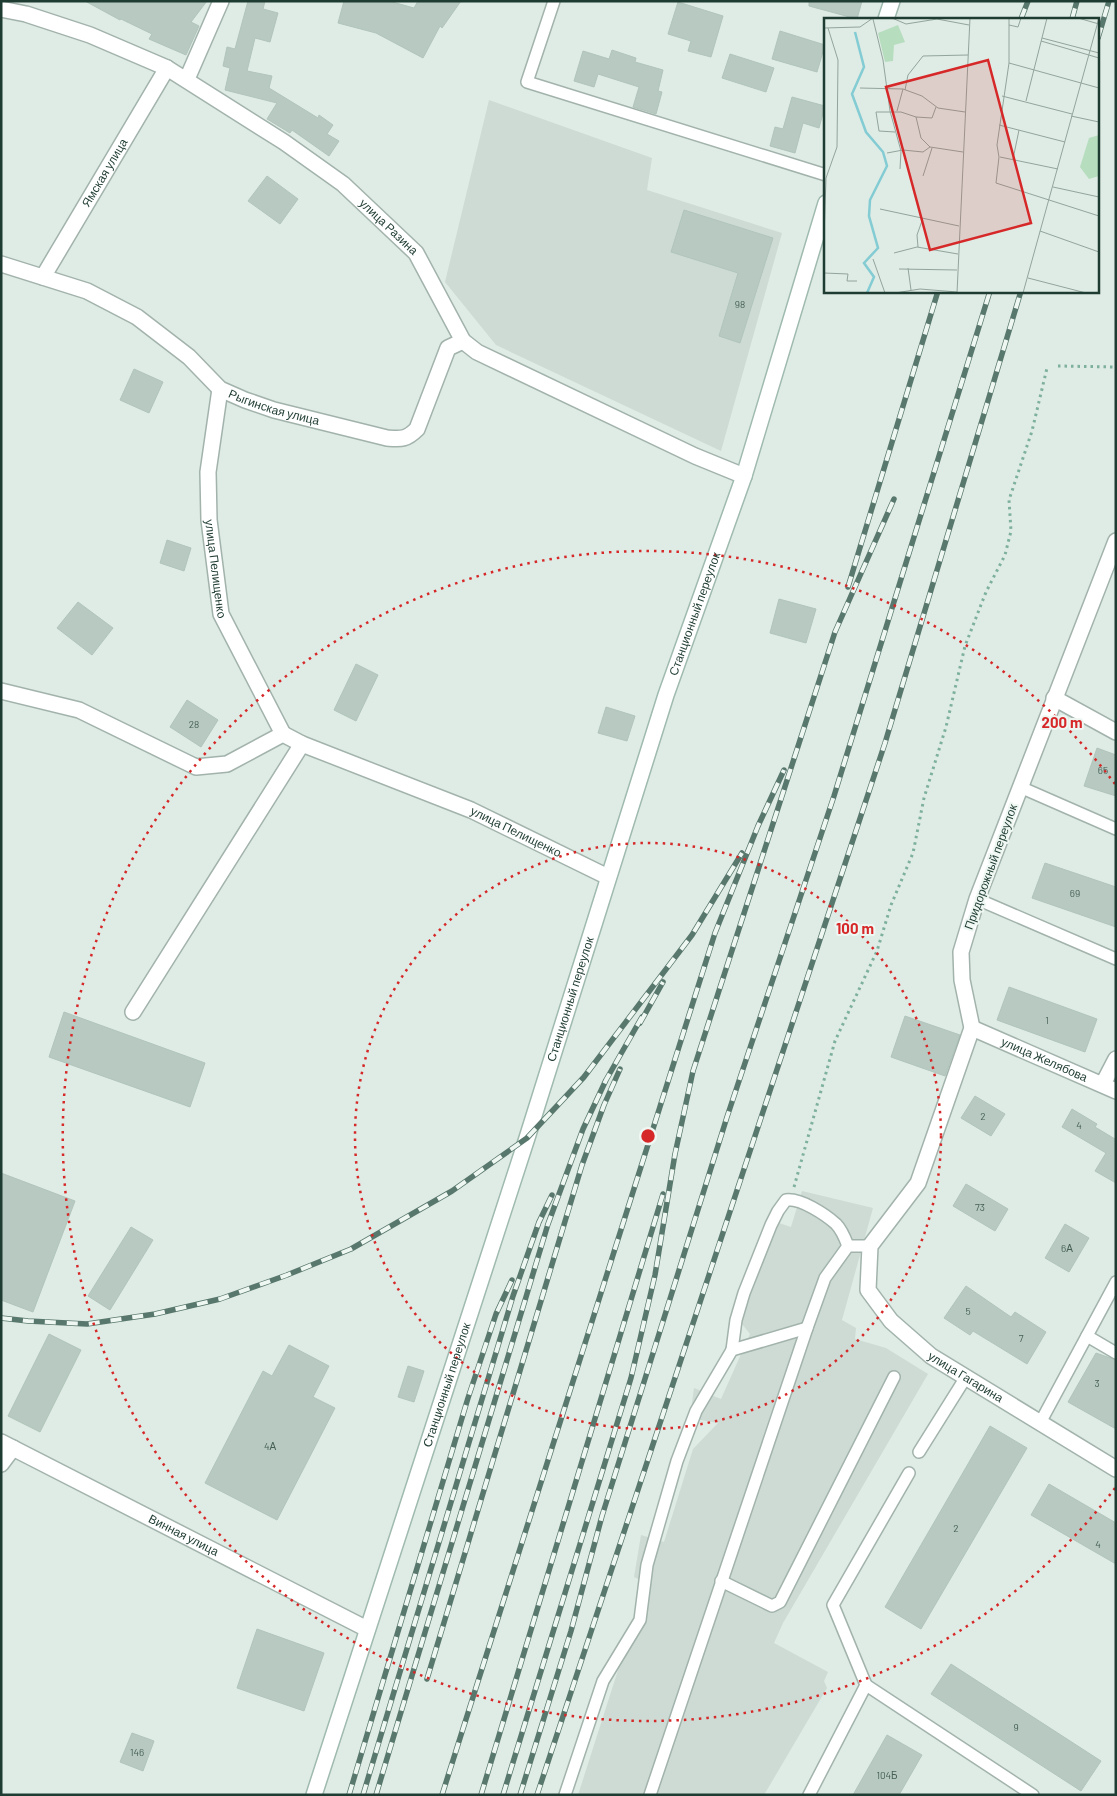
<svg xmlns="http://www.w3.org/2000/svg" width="1117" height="1796" viewBox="0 0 1117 1796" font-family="Barlow,sans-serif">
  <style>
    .built { fill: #cddbd4 }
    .building { fill: #b7c9c0; stroke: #b1c5bb }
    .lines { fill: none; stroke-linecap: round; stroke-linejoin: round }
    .service-casing { stroke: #a2b3ac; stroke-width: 14 }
    .minor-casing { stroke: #a2b3ac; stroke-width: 18 }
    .secondary-casing { stroke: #9fbaaf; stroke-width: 18 }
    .path { stroke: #7db09d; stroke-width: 3; stroke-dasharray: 2.5 4; stroke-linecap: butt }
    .service { stroke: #fff; stroke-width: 11 }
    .minor { stroke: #fff; stroke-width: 15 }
    .secondary { stroke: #fff; stroke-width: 15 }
    .rail-casing { stroke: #59786d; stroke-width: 5.5 }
    .rail { stroke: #eff7f3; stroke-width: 4; stroke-dasharray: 11; stroke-linecap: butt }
    .ring { fill: none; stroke: #d62828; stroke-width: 2.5; stroke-dasharray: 2.5 5 }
    .labels { text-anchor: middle; stroke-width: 4; stroke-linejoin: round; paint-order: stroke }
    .number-label { font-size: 10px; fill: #455f56 }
    .street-label { font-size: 12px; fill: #1f3c32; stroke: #eff7f3 }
    .inset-river { fill: none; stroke: #83ccd3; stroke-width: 2.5 }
    .inset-road { fill: none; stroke: #92a59d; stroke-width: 1 }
    .view { fill: #d62828; fill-opacity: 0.15; stroke: #d62828; stroke-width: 2.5 }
    .inset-edge { fill: none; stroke: #1f3c32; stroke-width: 2.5 }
    .centre { fill: #d62828; stroke: #eff7f3; stroke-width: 2.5 }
    .ring-label { font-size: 15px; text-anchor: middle; font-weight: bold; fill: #d62828; stroke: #eff7f3; stroke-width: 4; stroke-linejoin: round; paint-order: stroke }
  </style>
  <rect width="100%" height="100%" fill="#dfebe5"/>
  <g class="built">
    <path d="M489,100l163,58 -5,32 135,43 -61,218 -225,-106 -51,-63z"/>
    <path d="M802,1191l71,17 -31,112 14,8 -1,11 31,9 42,26 -145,249 -9,20 54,29 -4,9 3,7 -63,107h-186l68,-212 -12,-6 7,-42 23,7 29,-93 25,-26 -28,-5 4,-30 27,11 29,-65 -16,-20 42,-92 15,5z"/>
  </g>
  <g class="building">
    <path d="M85,1h122l-16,21 8,4 -13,29 -37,-16 3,-5 -31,-15 -1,1z"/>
    <path d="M248,1h17l-2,8 15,4 -8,29 -15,-4 -8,33 25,5 -3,12 49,30 1,-3 14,10 -6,9 12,7 -10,15 -37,-26 -2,3 -23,-14 10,-16 -52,-13 5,-22 -7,-2 4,-19 8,2z"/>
    <path d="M344,1h45l25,7 4,-7h43l-19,27 -2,-2 -17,32 -47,-25 -38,-10z"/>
    <path d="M809,1h53l-5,18 -48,-13z"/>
    <path d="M678,2l45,14 -12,41 -23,-6 3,-10 -23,-7z"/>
    <path d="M780,31l45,14 -8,27 -45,-13z"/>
    <path d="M612,50l24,8 -1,4 28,8 -5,21 4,1 -6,22 -23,-7 6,-20 -41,-13 -4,13 -20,-6 9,-30 26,8z"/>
    <path d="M730,54l44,14 -8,24 -44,-14z"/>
    <path d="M792,97l33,9 -6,22 -16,-5 -8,30 -25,-7 5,-19 8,2z"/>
    <path d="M267,176l31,23 -18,25 -32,-23z"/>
    <path d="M684,210l89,28 -33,105 -21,-7 19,-63 -67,-21z"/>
    <path d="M134,369l29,13 -14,31 -29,-13z"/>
    <path d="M167,540l24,8 -7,23 -24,-8z"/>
    <path d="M779,599l37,10 -10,34 -36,-10z"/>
    <path d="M78,602l35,26 -21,27 -35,-27z"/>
    <path d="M356,664l22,11 -22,46 -22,-11z"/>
    <path d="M187,700l31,20 -17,27 -31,-20z"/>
    <path d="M606,707l29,9 -8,25 -29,-8z"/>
    <path d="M1097,748l19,7v41l-32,-10z"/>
    <path d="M1045,863l71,24v40l-84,-29z"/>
    <path d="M1009,987l88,32 -12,33 -88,-32z"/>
    <path d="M64,1012l141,51 -15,44 -141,-50z"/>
    <path d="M905,1016l55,19 -15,41 -54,-19z"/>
    <path d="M975,1096l30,18 -14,22 -30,-18z"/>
    <path d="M1072,1109l25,15 -2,3 20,12 1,-2v46l-21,-12 11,-18 -44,-26z"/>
    <path d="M1,1173l74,28 -42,111 -32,-12z"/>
    <path d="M966,1184l42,25 -13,22 -42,-25z"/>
    <path d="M1065,1224l24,14 -20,34 -24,-14z"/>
    <path d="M131,1227l22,13 -43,70 -22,-14z"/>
    <path d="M966,1286l45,31 4,-5 31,20 -19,32 -54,-33 -3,4 -26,-17z"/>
    <path d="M49,1334l32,16 -41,82 -32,-16z"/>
    <path d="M289,1345l40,21 -16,31 22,11 -58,112 -72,-37 58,-112 9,5z"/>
    <path d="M1096,1353l20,7v69l-48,-27z"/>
    <path d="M408,1366l16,5 -10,31 -16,-5z"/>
    <path d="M990,1426l37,22 -106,181 -36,-22z"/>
    <path d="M1049,1484l67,39v41l-85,-49z"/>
    <path d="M257,1629l67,24 -20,58 -67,-23z"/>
    <path d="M951,1664l150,97 -20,30 -150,-97z"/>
    <path d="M132,1733l22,8 -11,30 -23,-9z"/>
    <path d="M887,1735l35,20 -23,40h-46z"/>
  </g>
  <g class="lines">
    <defs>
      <g id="service">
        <path d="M554,1l-27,81 299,93"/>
        <path d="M1020,787l96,42"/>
        <path d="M977,899l139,60"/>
        <path d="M1087,1336l29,17"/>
        <path d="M732,1350l4,-30 8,-27 27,-68 7,-14 8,-11c15,-2 40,15 50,24 6,6 9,14 12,22"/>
        <path d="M1040,1423l76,-141"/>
        <path d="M919,1452l47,-75"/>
        <path d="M721,1581l51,25 8,-4 114,-225"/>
        <path d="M866,1685l-33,-80 76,-132"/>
        <path d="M565,1795l38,-114 37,-61 7,-55 30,-104 19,-50 36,-61 75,-22"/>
        <path d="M650,1795l157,-467 18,-50 23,-32h22"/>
        <path d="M809,1795l57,-110 167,110"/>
      </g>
      <g id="minor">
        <path id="s1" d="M1,9l25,5 64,21 77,33 117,74 59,42 73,69 47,88 14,11 218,104 49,20"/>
        <path d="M187,79l34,-78"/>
        <path id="s2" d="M1,264l86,27 50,26 52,40 31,32 25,11 29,10 113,28c14,1 19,2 30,-9l31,-81 15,-7"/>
        <path id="s3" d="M43,277l124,-209"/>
        <path id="s4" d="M220,389l-12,83 1,48 12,94 62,120"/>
        <path id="s5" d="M1116,541l-139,358 -16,53 1,28 10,48 -54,155 -48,63 -2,44 23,31 40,35 185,113"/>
        <path id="s6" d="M1,691l78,19 117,57 31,-3 56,-30 19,10 169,66 137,67"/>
        <path d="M1054,698l62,34"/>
        <path d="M133,1012l169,-268"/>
        <path id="s7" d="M972,1028l144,63"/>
        <path d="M1103,1084l13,-25"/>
        <path id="s8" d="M1,1442l366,187"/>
        <path d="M1,1464l12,-16"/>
      </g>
      <g id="secondary">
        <path d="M886,19l6,-18"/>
        <path id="s9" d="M314,1795l213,-657 139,-443 78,-219 82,-273"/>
      </g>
    </defs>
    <use href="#service" class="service-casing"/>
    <use href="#minor" class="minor-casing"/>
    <use href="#secondary" class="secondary-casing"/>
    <g class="path">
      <path d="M1058,366l58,1"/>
      <path d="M794,1187l41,-146 42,-90 14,-46 22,-52 11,-55 22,-71 19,-81 21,-54 19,-37 6,-24 -2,-31 23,-69 15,-63"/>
    </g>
    <use href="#service" class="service"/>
    <use href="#minor" class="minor"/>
    <use href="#secondary" class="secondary"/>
    <defs>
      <g id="rail">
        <path d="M1021,19l7,-18"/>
        <path d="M1072,19l5,-18"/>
        <path d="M1098,38l11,-37"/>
        <path d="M848,587l90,-296"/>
        <path d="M640,1023l23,-41"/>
        <path d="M1,1318l27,3 59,3 68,-10 65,-15 67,-24 64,-26 101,-58 75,-53 57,-61 108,-142 50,-82"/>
        <path d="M427,1679l155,-514 22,-60 16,-36"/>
        <path d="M349,1795l119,-397 28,-84 16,-34"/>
        <path d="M363,1795l150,-499 26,-74 13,-27"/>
        <path d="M376,1795l172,-571 35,-95 23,-49 36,-63"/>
        <path d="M442,1795l273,-862 43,-107 26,-56"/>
        <path d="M481,1795l182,-601"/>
        <path d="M503,1795l128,-417 24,-103 20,-121 18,-83 142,-439 59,-133"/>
        <path d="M520,1795l51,-164 31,-115 125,-399 107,-321 156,-505"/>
        <path d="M537,1795l348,-1052 136,-452"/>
      </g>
    </defs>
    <use href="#rail" class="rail-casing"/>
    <use href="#rail" class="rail"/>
  </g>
  <g class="ring">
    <circle cx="648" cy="1136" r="293"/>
    <path d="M1115 1488A585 585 0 1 1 1115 784"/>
  </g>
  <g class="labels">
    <g class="number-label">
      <text x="740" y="308">98</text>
      <text x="194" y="728">28</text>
      <text x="1103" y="774">65</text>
      <text x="1075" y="897">69</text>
      <text x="1047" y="1024">1</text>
      <text x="983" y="1120">2</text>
      <text x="1079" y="1129">4</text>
      <text x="980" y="1211">73</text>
      <text x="1067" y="1252">6А</text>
      <text x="968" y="1315">5</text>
      <text x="1021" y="1342">7</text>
      <text x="1097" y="1387">3</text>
      <text x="270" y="1450">4А</text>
      <text x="956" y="1532">2</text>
      <text x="1098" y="1548">4</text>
      <text x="1016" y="1731">9</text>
      <text x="137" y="1756">146</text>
      <text x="887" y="1779">104Б</text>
    </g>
    <g class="street-label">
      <text dy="4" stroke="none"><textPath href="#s3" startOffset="121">Ямская улица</textPath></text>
      <text dy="4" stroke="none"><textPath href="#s1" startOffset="450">улица Разина</textPath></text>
      <text dy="4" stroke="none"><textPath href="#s2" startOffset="314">Рыгинская улица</textPath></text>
      <text dy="4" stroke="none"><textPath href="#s4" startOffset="181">улица Пелищенко</textPath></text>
      <text dy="4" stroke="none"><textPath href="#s9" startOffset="1241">Станционный переулок</textPath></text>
      <text dy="4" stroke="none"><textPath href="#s6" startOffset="558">улица Пелищенко</textPath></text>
      <text transform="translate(991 867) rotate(-70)" y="4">Придорожный переулок</text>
      <text dy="4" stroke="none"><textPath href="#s9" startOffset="836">Станционный переулок</textPath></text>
      <text dy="4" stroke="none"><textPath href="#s7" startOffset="79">улица Желябова</textPath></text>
      <text dy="4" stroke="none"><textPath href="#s5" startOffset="936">улица Гагарина</textPath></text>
      <text dy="4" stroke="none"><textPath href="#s9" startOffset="431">Станционный переулок</textPath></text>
      <text dy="4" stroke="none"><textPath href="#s8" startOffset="205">Винная улица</textPath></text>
    </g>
  </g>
  <g transform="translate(824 18)">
    <rect width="275" height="275" fill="#dfebe5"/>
    <path d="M74,7l7,17 -11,3 -1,16 -8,1 -7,-29z" fill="#b6debe"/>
    <path d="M275,117v41l-10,3 -9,-12 9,-29z" fill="#b6debe"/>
    <path class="inset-river" d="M31,14l9,35 -12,27 14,38 17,20 4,14 -17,34 -1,16 9,32 -14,15 10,14 -7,16"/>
    <path class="inset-road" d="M68,0l14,6 31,-5 32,6M185,0v45l-12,82 2,12 -3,26 103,33M254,0l21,6M49,1l10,41 7,51 11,40 -1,18M185,7l9,2 3,-9M0,10l36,-1 13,-9M218,20l57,15M217,23l58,17M185,45l90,25M36,70l43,1 19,7 16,12 27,4M81,72l3,-15 15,-19 45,-1M178,78l70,18M202,83l21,-83M73,93l6,-22M247,98l28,6M92,99l5,21 9,9M175,107l66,17M71,114l-16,-1 -3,-19h25l15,5 16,1 4,-11M63,135l16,-3 20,2 7,-5 33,5M176,139l58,12M189,141l6,-29M99,158l9,-28M229,169l46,10M56,191l79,17M216,213l59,21M0,218l2,-58 11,-31 1,-87 -10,-32M94,229l-1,-12 6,-17M70,235l23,-6 41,7M49,241l12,34M84,250l3,22M75,251l58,1M0,255l24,1 -1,7h10M204,260l58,15M71,275l25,-4 37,3M133,275l13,-275M199,275l76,-275"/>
    <path class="view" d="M164,42l43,163 -101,27 -44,-163z"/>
    <rect width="275" height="275" class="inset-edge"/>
  </g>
  <circle cx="648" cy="1136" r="8" class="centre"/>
  <g class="ring-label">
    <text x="1062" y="728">200 m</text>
    <text x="855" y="934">100 m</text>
  </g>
  <rect width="1117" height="1796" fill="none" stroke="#1f3c32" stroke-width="5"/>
</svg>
